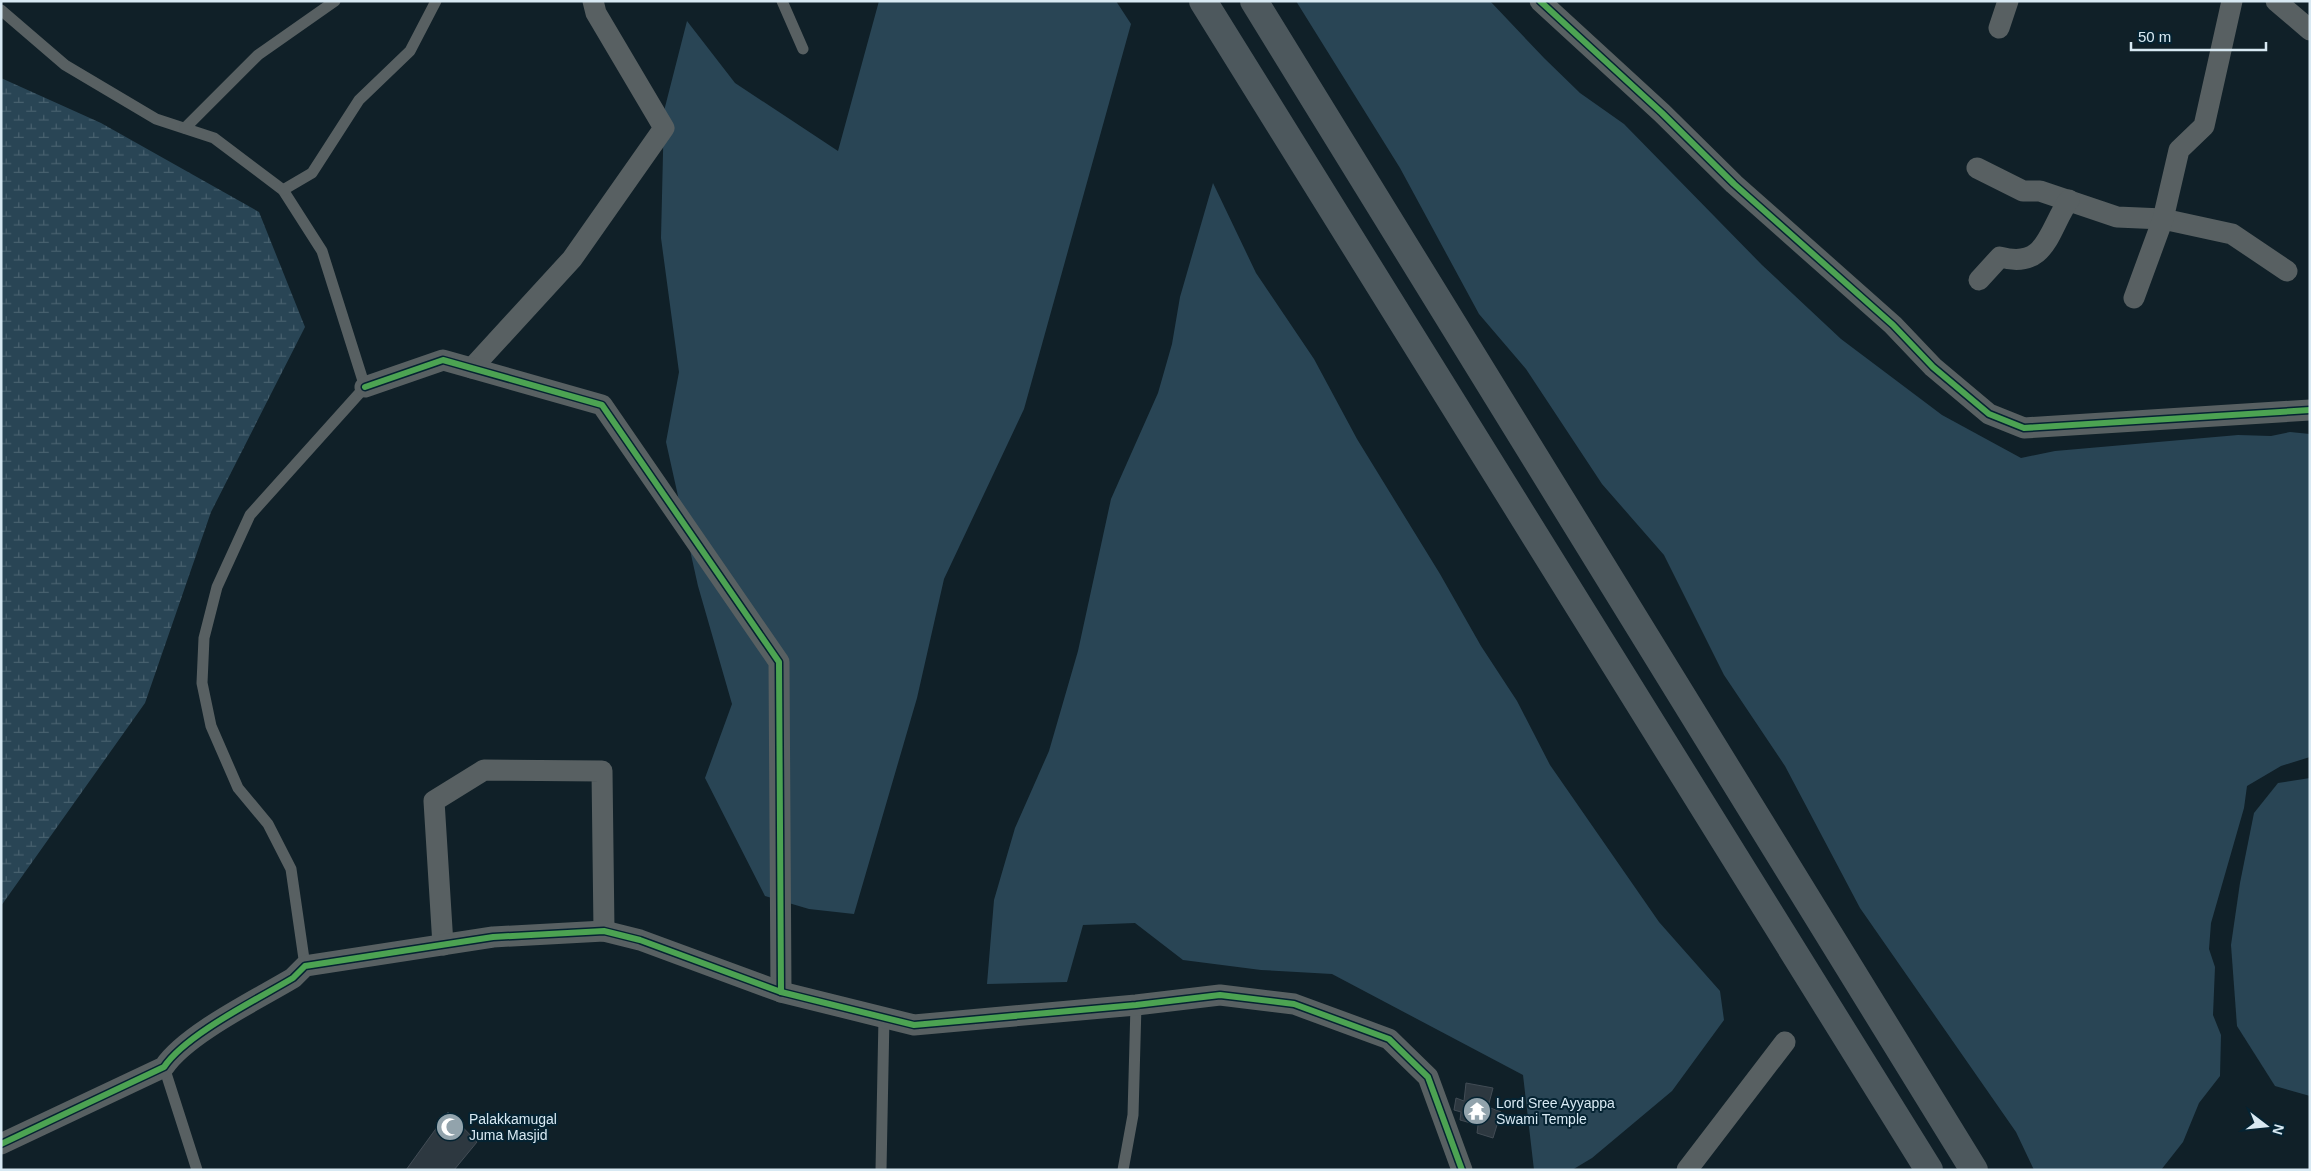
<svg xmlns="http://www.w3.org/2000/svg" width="2311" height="1171" viewBox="0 0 2311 1171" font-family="Helvetica,sans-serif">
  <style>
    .green { fill: #294555 }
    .wetland { fill: url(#wetland-marsh) }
    .building { fill: #2d3840; stroke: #424c55 }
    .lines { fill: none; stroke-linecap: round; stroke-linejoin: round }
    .lane { stroke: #586062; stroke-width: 11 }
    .street { stroke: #586062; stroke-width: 21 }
    .secondary { stroke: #4d585d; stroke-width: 28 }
    .cycleway-casing { stroke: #052332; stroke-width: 9 }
    .cycleway { stroke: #4ca352; stroke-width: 6 }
    .labels { text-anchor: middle; stroke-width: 4; stroke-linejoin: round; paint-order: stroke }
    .poi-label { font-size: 14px; fill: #d8e9f3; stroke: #052332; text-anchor: start }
  </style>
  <defs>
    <pattern id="wetland-marsh" width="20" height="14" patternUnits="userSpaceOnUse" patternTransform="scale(1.25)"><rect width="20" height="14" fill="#294555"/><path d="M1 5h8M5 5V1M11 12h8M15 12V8" fill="none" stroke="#47606e"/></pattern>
  </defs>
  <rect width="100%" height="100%" fill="#102028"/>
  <g class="green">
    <path d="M879,1h237l15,23 -107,385 -80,170 -27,119 -63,216 -45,-5 -44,-13 -60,-118 27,-74 -34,-118 -32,-144 13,-70 -18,-134 3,-127 23,-90 48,62 103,68z"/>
    <path d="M1296,1h194l54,57 36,35 44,31 138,141 79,74 101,76 79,43 34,-7 183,-16 33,1 19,-4 20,2v323l-29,9 -34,20 -3,22 -33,115 -2,26 6,18 -2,48 8,20 -1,41 -21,27 -16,39 -22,28h-127l-18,-38 -156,-224 -75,-142 -61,-91 -60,-120 -62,-71 -76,-115 -47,-55 -79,-146z"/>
    <path d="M1213,183l43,90 58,86 43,80 83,135 41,72 36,55 33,64 109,157 61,69 4,29 -52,71 -80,67 -20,12h-38l-11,-95 -191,-101 -71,-4 -78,-10 -48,-37 -52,2 -16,57 -80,2 7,-84 21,-72 34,-77 29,-100 33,-152 47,-106 14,-49 8,-47z"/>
    <path d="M2310,778v318l-35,-10 -38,-60 -6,-81 9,-62 14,-70 24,-30z"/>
  </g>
  <path class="wetland" d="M1,78l100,45 158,89 46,115 -94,185 -66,191 -144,203z"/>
  <g class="building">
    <path d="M1466,1083l27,5 -5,19 13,5 -8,26 -16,-5 1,-8 -18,-5 1,-8 -7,-2 2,-12 8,3z"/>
    <path d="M448,1112l29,30 -23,28h-48z"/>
  </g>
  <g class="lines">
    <g class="lane">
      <path d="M782,1l21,48"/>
      <path d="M1,10l64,55 91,54 58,19 69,52 39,61 43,136 -115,128 -33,72 -13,51 -2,45 9,43 27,62 30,36 23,45 14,97"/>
      <path d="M185,128l73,-73 77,-54"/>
      <path d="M283,190l29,-17 47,-73 51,-49 26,-50"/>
      <path d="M164,1067l33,103"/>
      <path d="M881,1170l3,-153"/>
      <path d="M1123,1170l10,-55 3,-110"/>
    </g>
    <g class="street">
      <path d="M1540,1l122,112 72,71 159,141 40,42 56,47 35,14 286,-18"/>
      <path d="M2276,1l34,29"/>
      <path d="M1999,28l9,-27"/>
      <path d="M1977,168l46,23h17l77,26 46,2 69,15 55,37"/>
      <path d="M1979,280l21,-23c47,13 48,-27 69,-57"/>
      <path d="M2134,298l29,-79 16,-69 25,-24 28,-125"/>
      <path d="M472,368l100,-109 92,-131 -68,-115 -3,-12"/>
      <path d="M365,387l78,-27 159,45 177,257 2,330"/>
      <path d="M443,945l-9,-144 50,-31 118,1 2,160"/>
      <path d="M1,1144l163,-77c22,-33 94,-68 129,-89l12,-12 188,-29 111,-6 36,9 141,52 133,33 222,-20 84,-10 74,9 95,35 39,38 34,93"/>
      <path d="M1687,1170l98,-128"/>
    </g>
    <g class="secondary">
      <path d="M1203,1l726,1169"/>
      <path d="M1254,1l720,1169"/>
    </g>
    <defs>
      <g id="cycleway">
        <path d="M1540,1l122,112 72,71 159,141 40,42 56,47 35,14 286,-18"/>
        <path d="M365,387l78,-27 159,45 177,257 2,330"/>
        <path d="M1,1144l163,-77c22,-33 94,-68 129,-89l12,-12 188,-29 111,-6 36,9 141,52 133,33 222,-20 84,-10 74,9 95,35 39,38 34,93"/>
      </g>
    </defs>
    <use href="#cycleway" class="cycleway-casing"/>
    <use href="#cycleway" class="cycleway"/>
  </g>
  <defs>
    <symbol id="temple-disc" viewBox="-11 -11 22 22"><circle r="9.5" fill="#92a3ac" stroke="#052332"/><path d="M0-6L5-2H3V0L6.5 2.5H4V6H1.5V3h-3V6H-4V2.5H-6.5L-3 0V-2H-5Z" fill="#fff"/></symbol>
    <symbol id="mosque-disc" viewBox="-11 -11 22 22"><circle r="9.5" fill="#92a3ac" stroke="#052332"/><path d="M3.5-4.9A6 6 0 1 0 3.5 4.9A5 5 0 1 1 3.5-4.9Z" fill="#fff"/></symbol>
  </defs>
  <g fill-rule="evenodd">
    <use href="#temple-disc" x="1461" y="1095" width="32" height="32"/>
    <use href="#mosque-disc" x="434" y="1111" width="32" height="32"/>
  </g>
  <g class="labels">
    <g class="poi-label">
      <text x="1496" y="1108">Lord Sree Ayyappa<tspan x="1496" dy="16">Swami Temple</tspan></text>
      <text x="469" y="1124">Palakkamugal<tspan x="469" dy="16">Juma Masjid</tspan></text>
    </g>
  </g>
  <rect width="2311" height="1171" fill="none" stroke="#d8e9f3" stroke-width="5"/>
  <g transform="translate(2266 1126) rotate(106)" stroke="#052332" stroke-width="4" paint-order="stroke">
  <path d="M0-4L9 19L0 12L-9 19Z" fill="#d8e9f3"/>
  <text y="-8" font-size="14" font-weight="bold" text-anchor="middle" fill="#d8e9f3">N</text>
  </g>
  <path d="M2131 42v8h135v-8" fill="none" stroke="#d8e9f3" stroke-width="2.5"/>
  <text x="2138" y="42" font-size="15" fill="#d8e9f3" stroke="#052332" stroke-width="4" paint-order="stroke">50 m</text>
</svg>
